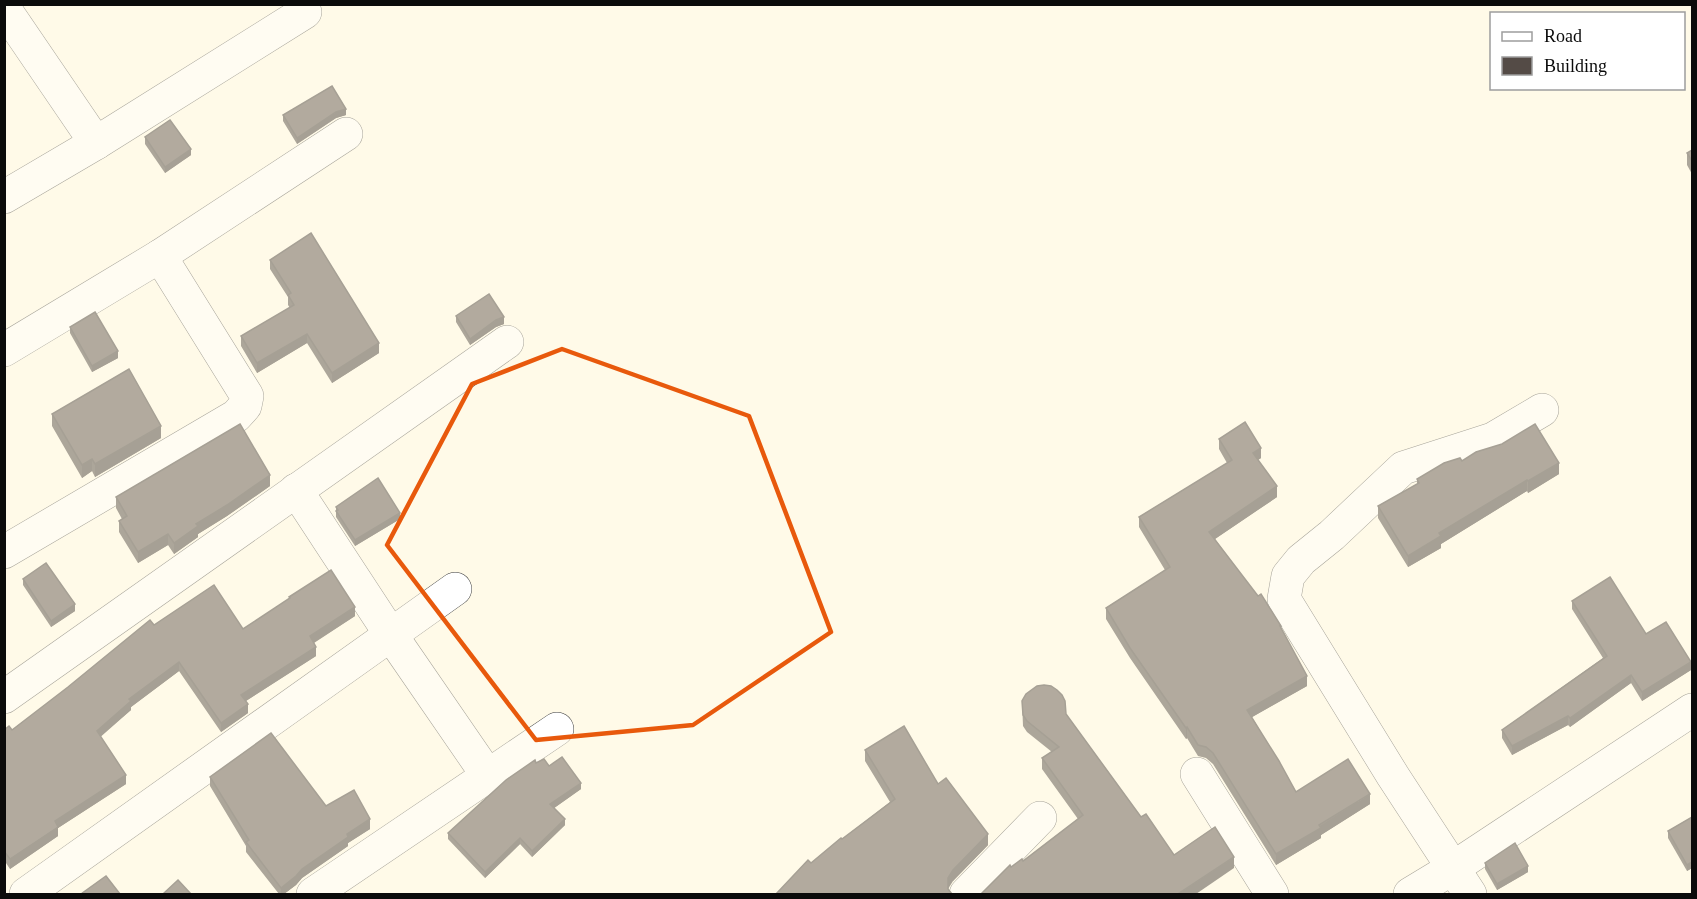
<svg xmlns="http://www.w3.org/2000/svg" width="1697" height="899" viewBox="0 0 1697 899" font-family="'Times New Roman',serif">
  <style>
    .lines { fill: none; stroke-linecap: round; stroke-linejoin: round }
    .minor-casing { stroke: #3e3e3e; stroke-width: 34 }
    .minor { stroke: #fff; stroke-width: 33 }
    .wall { fill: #48403c }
    .shaded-wall { fill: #3b3431 }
    .building { fill: #544b46; stroke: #3b3431; stroke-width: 1.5 }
    .marked { fill: none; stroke: #e8590c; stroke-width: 4.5; stroke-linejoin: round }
  </style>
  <rect width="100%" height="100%" fill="#fffae8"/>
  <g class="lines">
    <defs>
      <g id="minor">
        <path d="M4,8l92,135"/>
        <path d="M4,197l92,-54 209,-131"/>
        <path d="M160,256l186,-122"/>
        <path d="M4,350l156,-94 87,140 -2,10 -9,10 -232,136"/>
        <path d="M296,490l95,145 97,141"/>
        <path d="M4,697l503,-355"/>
        <path d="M1197,774l75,120"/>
        <path d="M26,894l429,-305"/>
        <path d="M313,894l244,-165"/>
        <path d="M966,894l74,-76"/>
        <path d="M1410,894l43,-26 239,-158"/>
        <path d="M1470,894l-77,-118 -109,-177 4,-23 13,-16 31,-25 71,-67 90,-29 49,-29"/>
      </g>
    </defs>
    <use href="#minor" class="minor-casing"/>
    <use href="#minor" class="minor"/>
  </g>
  <g class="wall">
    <path d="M283,115h63l-10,3 -39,26 -14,-23z"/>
    <path d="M145,137l46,18 -26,18 -20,-29z"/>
    <path d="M1692,150v24l-5,-9v-12z"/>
    <path d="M270,260l109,93 -47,30 -25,-40 -50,30 -16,-27v-10l49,-28 -2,-3v-8l-18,-28z"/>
    <path d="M456,316l48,8 -8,3 -26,18 -14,-23z"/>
    <path d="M70,327l48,31 -26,14 -22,-39z"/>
    <path d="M52,414l109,24 -66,39 -3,-6 -10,7 -30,-52z"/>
    <path d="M1219,439l42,19 -3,2 19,37 -62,42 66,90 26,57 -55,31 44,75 74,12 -49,31v3l-45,27 -63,-101 -7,-6 -8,-2 -11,-18 -1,1 -56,-81 -24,-39v-11l59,-38 -26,-43v-10l88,-54 -8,-14z"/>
    <path d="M1462,461l97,13 -31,19 -1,-2 -86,53v4l-33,19 -30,-49v-12l39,-22v-5z"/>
    <path d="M270,486l-43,30 -29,18v3l-24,17 -6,-9 -30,18 -19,-31v-11l3,-2 -6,-11v-11z"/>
    <path d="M336,507l64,12 -45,27 -19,-29z"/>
    <path d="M23,579l52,32 -24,16 -28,-42z"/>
    <path d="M289,597l66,19 -41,27 2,13 -70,45 2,12 -27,19 -42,-61 -48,36v3l-31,26 26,48 -68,44v8l-48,33 -6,-9v-130h8l142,-105 89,4 46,-30z"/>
    <path d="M1572,601l74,33 45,36 -49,31 -11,-18 -61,44 -2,-2 -56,30 -10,-17v-8l101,-72 -31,-49z"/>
    <path d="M1022,701l44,13 75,103 33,38 60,13 -223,-1 12,-6 55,-42 -36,-50v-11l10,-6 -25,-20 -4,-6z"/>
    <path d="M865,750l73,34 50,61 -35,36 -142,-18 79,-61 -25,-41z"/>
    <path d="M549,766l32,23 -27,19 11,17 -33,32 -12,-13 -35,34 -37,-39v-6z"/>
    <path d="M210,777l116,29 44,23 -22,14v3l-46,32 -6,7 -12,9h-5l-33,-42v-6l-36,-60z"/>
    <path d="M1692,817v51l-5,3 -19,-33v-7z"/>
    <path d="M1485,863l43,9 -31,18 -12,-21z"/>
  </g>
  <g class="shaded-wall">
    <path d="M346,109v6l-10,3 -39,26v-6l39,-26z"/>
    <path d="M191,149v6l-26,18v-6z"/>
    <path d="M504,317v7l-8,3 -26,18v-6l26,-19z"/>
    <path d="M307,334v9l-50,30v-10z"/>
    <path d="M379,343v10l-47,30v-10z"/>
    <path d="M118,351v7l-26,14v-6z"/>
    <path d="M161,426v12l-66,39v-13z"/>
    <path d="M1261,448v10l-8,5v-10z"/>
    <path d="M92,459v12l-10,7v-13z"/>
    <path d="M1559,463v11l-31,19v-12z"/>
    <path d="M270,475v11l-43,30 -29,18v3l-24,17v-11l22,-19z"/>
    <path d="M1527,480v11l-86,53v4l-33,19v-11l31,-23z"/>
    <path d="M1277,486v11l-68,46v-11z"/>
    <path d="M400,513v6l-45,27v-6z"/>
    <path d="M168,534v11l-30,18v-11z"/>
    <path d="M75,604v7l-24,16v-6z"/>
    <path d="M355,607v9l-45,29v-9z"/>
    <path d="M316,647v9l-75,48v-9z"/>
    <path d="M179,662v9l-48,36v3l-34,30v-9l32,-32z"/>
    <path d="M1691,662v8l-49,31v-9z"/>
    <path d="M1631,675v8l-61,44v-9z"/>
    <path d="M1307,676v10l-60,34v-10z"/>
    <path d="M248,704v9l-27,19v-9z"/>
    <path d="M1568,716v9l-56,30v-9z"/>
    <path d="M1187,727v11l-1,1v-11z"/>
    <path d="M126,775v9l-68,44v8l-48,33v-10l45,-38z"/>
    <path d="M581,783v6l-31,22v-7z"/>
    <path d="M1370,794v10l-49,31v3l-45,27v-11z"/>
    <path d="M370,819v10l-22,14v3l-46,32 -6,7 -12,9h-3v-6l21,-19 45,-35z"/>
    <path d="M565,819v6l-33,32v-6z"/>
    <path d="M988,834v11l-35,36 -5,8v-11l5,-8z"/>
    <path d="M520,838v6l-35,34v-6z"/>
    <path d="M1234,857v11l-38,26h-18z"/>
    <path d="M1692,862v6l-5,3v-6z"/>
    <path d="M1528,866v6l-31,18v-6z"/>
  </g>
  <g class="building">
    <path d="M332,86l14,23 -10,3 -39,26 -14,-23z"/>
    <path d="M170,120l21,29 -26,18 -20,-30z"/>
    <path d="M1692,150v11l-5,-8z"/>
    <path d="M311,233l68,110 -47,30 -25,-39 -50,29 -16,-27 53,-31 -6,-10 3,-2 -21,-33z"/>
    <path d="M489,294l15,23 -8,3 -26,19 -14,-23z"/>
    <path d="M95,312l23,39 -26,15 -22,-39z"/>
    <path d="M129,369l32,57 -66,38 -3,-5 -10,6 -30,-51z"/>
    <path d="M1245,422l16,26 -8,5 24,33 -68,46 49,64 3,-2 20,32h-1l27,50 -60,34 32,51 17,31 52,-33 22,35 -51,31 2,3 -45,26 -63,-101 -7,-6 -8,-2 -11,-18 -1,1 -56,-80 -24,-40 64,-41 -31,-50 93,-57 -13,-21z"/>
    <path d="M240,424l30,51 -43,30 -31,19 2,2 -24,17 -6,-9 -30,18 -19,-31 8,-5 -11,-19z"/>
    <path d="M1535,424l24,39 -31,18 -1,-1 -88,53 2,3 -33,20 -30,-50 41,-23 -2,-4 27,-16 16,-5 2,3 14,-9 26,-8z"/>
    <path d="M378,478l22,35 -45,27 -19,-29 2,-1 -2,-3z"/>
    <path d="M46,563l29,41 -24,17 -28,-42z"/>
    <path d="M331,570l24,37 -45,29 6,11 -75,48 7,9 -27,19 -42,-61 -50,37 2,2 -34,30 29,44 -71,46 3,6 -48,32 -6,-8v-121l5,-4 3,4 56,-43 82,-67 4,5 60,-40 29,44 47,-31 -1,-1z"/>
    <path d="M1610,577l36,57 20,-12 25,40 -49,30 -11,-17 -61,43 -2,-2 -56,30 -10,-16 105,-74 -35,-55z"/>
    <path d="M1044,685l7,1 6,4 5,5 3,6 1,13 75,103 5,-3 28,41 41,-28 19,30 -56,37h-197l29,-29 1,2 11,-8 1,2 60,-46 -41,-57 17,-11 -32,-26 -4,-6 -1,-14 4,-7 11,-8z"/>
    <path d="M904,726l34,58 8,-6 42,56 -35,36 -5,8v11l4,5h-176l32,-34 3,3 30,-25 1,1 53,-40 -30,-49z"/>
    <path d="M271,733l55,73 28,-16 16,29 -23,15 1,3 -46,32 -6,7 -15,12 -35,-46 3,-2 -39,-63z"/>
    <path d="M562,757l19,26 -31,21 15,15 -33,32 -12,-13 -35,34 -37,-39 58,-53 29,-20 1,3 8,-4 5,7z"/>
    <path d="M1692,817v45l-5,3 -19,-34z"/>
    <path d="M1515,843l13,23 -31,18 -12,-21z"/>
    <path d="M106,876l14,18h-39z"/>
    <path d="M178,880l13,14h-28z"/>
  </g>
  <path d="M0 0H1697V899H0ZM562,349l187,67 82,216 -138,93 -157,15 -149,-195 85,-161z" fill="#fffae8" fill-opacity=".55" fill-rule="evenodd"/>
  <path class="marked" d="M562,349l187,67 82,216 -138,93 -157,15 -149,-195 85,-161z"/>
  <rect width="1697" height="899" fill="none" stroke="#0b0b0b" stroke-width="12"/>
  <rect x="1490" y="12" width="195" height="78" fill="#ffffff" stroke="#9d9d9d" stroke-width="1.5"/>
  <rect x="1502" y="32" width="30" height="9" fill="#ffffff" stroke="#9d9d9d" stroke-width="1.5"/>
  <text x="1544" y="42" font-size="18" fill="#0b0b0b">Road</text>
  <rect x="1502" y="57" width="30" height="18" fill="#544b46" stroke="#9d9d9d" stroke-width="1.5"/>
  <text x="1544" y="72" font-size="18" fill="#0b0b0b">Building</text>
</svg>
